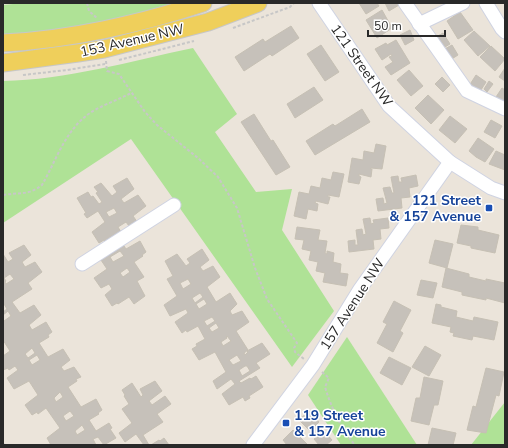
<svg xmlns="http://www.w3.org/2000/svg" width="508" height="448" viewBox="0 0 508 448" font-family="'Nunito Sans',sans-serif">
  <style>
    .green { fill: #afe296 }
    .building { fill: #c6c1ba; stroke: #c6c0b4; fill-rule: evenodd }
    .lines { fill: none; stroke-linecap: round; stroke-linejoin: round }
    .minor-casing { stroke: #cfd3e2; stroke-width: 15 }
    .major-casing { stroke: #c7c7c7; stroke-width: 19 }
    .path { stroke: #c7c7c7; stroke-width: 2; stroke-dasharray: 3 2; stroke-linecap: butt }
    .minor { stroke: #fff; stroke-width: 13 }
    .major { stroke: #efcf5b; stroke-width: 17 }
    .transit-dot { fill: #1a4fb4; stroke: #fff; stroke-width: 1.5 }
    .labels { text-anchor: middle; stroke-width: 3; stroke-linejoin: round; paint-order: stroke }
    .street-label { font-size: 14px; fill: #292929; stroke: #fff }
    .transit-label { font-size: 14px; font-weight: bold; fill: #164399; stroke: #fff; text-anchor: end }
  </style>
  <rect width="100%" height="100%" fill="#ebe4da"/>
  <g class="green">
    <path d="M23,3h154c-57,17 -115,27 -174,33v-31z"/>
    <path d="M193,48l44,66 -22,18 41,60 36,-3 -10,41 52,81 -42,56 -161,-228 -128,84v-142c63,-1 128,-20 190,-33z"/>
    <path d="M347,337l70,108h-76l-33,-50z"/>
    <path d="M505,402v43h-34z"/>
  </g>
  <g class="building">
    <path d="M359,3h18l2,3 -13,8z"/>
    <path d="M385,3h13l1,2 -10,6z"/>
    <path d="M382,10l10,18 -15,10 -11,-18z"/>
    <path d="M460,12l13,18 -15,9 -11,-18z"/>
    <path d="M291,26l8,12 -27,18 -2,-2 -26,17 -9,-14 28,-18 2,3z"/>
    <path d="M410,30l4,10 -9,5 -5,-10z"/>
    <path d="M474,31l16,15 -12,10 -14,-16z"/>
    <path d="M443,33l7,11 -10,6 -7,-11z"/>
    <path d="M396,40l14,23 -19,12 -6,-8 8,-5 -4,-5 3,-1 -1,-2 -9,6 -7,-11 11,-6 1,2z"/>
    <path d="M321,45l18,27 -14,9 -18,-27z"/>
    <path d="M452,45l6,10 -11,7 -6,-11z"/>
    <path d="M491,46l14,13 -10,12 -15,-14z"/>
    <path d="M505,68v13l-6,-4z"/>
    <path d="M409,70l14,16 -12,10 -14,-16z"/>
    <path d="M476,75l10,7 -7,11 -10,-7z"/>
    <path d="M442,77l8,8 -7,7 -8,-8z"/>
    <path d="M489,81l4,3 -6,8 -3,-3z"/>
    <path d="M314,87l9,13 -28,18 -8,-14z"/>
    <path d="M502,88l3,2v15l-11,-5z"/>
    <path d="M428,95l16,15 -13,14 -16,-16z"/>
    <path d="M362,109l8,13 -55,33 -9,-14 27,-17 2,2z"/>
    <path d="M254,114l17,27 2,-1 17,27 -14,8 -35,-53z"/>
    <path d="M450,116l17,13 -12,14 -16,-13z"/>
    <path d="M491,120l11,6 -7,12 -11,-6z"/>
    <path d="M478,138l16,11 -9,13 -9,-5 -7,-6z"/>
    <path d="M376,144l10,2 -4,23 -11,-1 -1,1h2l-1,8 -12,-3v2l2,1 -2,7 -11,-2 4,-24 11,2 1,-9 10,2z"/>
    <path d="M496,151l9,4v15l-16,-6z"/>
    <path d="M333,172l11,2 -5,23 -11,-2v2h2l-2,7 -12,-3 -1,2 3,1 -1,7 -9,-2 -2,10 -12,-3 5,-24 10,2 2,-8 9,2 2,-10 9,2z"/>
    <path d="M416,175l2,11 -9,2 1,9 -9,1 1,10 -24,3 -2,-12 7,-1 1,6 3,-1 -4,-15 7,-1 2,6h2l-3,-16 7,-1 1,6h3l-1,-4z"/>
    <path d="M127,178l7,11 -13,10 3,4 14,-8 8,11 -13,10 5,7 -20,14 8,12 14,-8 6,11 -4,3 1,1 -9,6 10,15 -7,4 8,15 -11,8 -5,-7 -11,7 -1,-1 -5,3 -7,-11 7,-6 -3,-5 -8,4 -7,-10 13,-9 -6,-9 18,-12 -8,-11 -6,4 -1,-1 -5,3 -7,-11 13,-10 -7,-11 -11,7 -3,-4 2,-1 -9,-15 11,-6 3,5 2,-1 6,8 3,-2 -6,-9 2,-1 -4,-5 7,-4 11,13 5,-4 -4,-6zM114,208l3,5 -8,4 -3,-5zM126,222l3,4 -8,6 -3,-5zM120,251l4,5 -11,6 -3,-5zM127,268l3,4 -7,5 -3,-4z"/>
    <path d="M370,218l1,6 3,-1 -1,-3 15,-2 1,10 -9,1 1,10 -8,1 1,9 -25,3 -1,-11 7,-1v5h3l-2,-15 6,-1 1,6 3,-1 -3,-15z"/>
    <path d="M461,225l17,2v3l21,5 -4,18 -24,-5v-2l-14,-3z"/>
    <path d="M297,227l23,3 -2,10 9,1 -2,12 2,1v-3l7,2 -1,9 8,2 -1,9 8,1 -2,12 -23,-4 2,-9 -9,-2 2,-9 -9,-2 2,-9 -9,-2 2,-9 -9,-1z"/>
    <path d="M435,240l18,4 -6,24 -18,-5z"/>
    <path d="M24,245l7,10 -9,7 3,5 10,-5 7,10 -14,11 4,6 -20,13 8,11 14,-8 7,10 -12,10 3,5 14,-8 6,10 -4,3 1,2 -10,6 9,14 15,-8 7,11 -9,7 3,4 10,-4 7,10 -5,2 1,2 -9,6 13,20 15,-8 6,11 -4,3 1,1 -10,6 7,11 13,-8 3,5 -2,1 6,9 -12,7 -6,-8 -5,2 3,6h-18v-1l-2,1h-25l-4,-7 13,-10 -14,-20 -8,6 -1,-2 -5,3 -7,-10 13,-10 -9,-14 -15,8 -7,-11 11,-8 -3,-4 -6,4 -1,-2 -5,2v-14l7,-5 -7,-11v-20l1,1 7,-5 -3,-5 -5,4v-3l4,-3 -3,-5 -1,1v-51l5,8 5,-3 -4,-6zM10,274l4,5 -8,5 -1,-2 1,-1 -2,-3zM32,348l3,5 -7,5 -3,-4zM37,355l3,5 -8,5 -3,-5zM60,392l3,5 -7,5 -2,-4zM70,411l4,5 -8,5 -3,-5zM82,425l3,5 -8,5 -2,-4z"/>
    <path d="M202,249l7,11 -9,7 3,4 10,-5 7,11 -13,10 9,15 14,-9 7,11 -7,7 2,4 10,-4 7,11 -13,9 12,19 -4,3 1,2 3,-3 -1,-1 15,-8 8,11 -14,9 4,5 -21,13 2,2 9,-5 1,1 5,-3 7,11 -14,9 1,2 -5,3 -2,-4 -14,8 -7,-11 13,-10 -4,-5 -14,10 -4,-8 13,-9 -11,-20 -16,8 -7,-11 5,-3 -1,-2 9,-5 -7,-13 -11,6 -1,-2 -4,3 -7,-11 13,-9 -2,-4 -16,7 -6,-11 13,-9 -10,-17 6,-3 -8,-15 12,-7 9,12 4,-3 -3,-4zM188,279l3,5 -8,5 -3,-6zM200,293l3,4 -8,6 -3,-5zM204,299l3,5 -8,5 -3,-5zM212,317l3,4 -8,5 -3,-5zM216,323l3,5 -7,4 -3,-4zM227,336l4,5 -8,5 -2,-4 6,-4 -1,-1zM237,355l4,6 -8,4 -4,-5zM245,366h2l3,5 -8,5 -3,-6z"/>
    <path d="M446,268l23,6v3l17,4v-2l19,4v20l-19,-5v2l-24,-5v-3l-20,-5z"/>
    <path d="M421,280l16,3 -4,15 -16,-3z"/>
    <path d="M394,301l17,9 -11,21 3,2 -10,19 -16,-9 10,-19 -4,-2z"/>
    <path d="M436,304l5,1v2l16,4 -1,6 17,4 1,-4 24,5 -4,18 -21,-4 -1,4 -19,-4 1,-3 -4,-1 1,-5 -19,-4z"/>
    <path d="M425,346l16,9 -12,21 -17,-9z"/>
    <path d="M389,357l22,11 -9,17 -22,-12z"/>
    <path d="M486,368l18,4 -5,24 -3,-1 -10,38 -19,-3 6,-24 3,1z"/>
    <path d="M424,377l19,4 -5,24h-4l-5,20 -18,-4 5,-23h4z"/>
    <path d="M155,381l7,10 -13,10 3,4 13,-9 6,8 -14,10 6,8 -20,13 6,10h-5l-8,-11 -11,8 -6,-9 13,-10 -10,-14 7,-5 -5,-8 1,-1 -3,-5 10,-7 9,14 2,-2 -3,-6z"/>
    <path d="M309,411l10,11 -9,9 -11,-11z"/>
    <path d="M432,428l24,5 -3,12h-25z"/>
    <path d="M293,430l14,14 -1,1h-19l-4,-5z"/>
    <path d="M324,431l8,9 -6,5h-7l-5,-6z"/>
    <path d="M164,438l5,7h-18l8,-5 1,1z"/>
  </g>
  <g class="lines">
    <defs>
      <g id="minor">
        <path d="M319,3l70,103 61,56 41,26 14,5"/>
        <path d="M405,3l62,88 38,18"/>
        <path d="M486,3l16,26 3,3"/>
        <path d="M419,24l44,-21"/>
        <path d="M82,264l92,-59"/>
        <path d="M253,445l60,-80 47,-76 90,-127"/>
      </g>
      <g id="major">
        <path d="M3,43c65,-3 138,-19 200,-40"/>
        <path d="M3,63l75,-10 26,-4 104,-27 50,-19"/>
      </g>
    </defs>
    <use href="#minor" class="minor-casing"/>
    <use href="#major" class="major-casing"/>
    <g class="path">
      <path d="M87,3l2,8 8,7"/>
      <path d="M233,28l57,-21 4,-4"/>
      <path d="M119,60l75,-19"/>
      <path d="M106,61l1,10 12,3 26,38 12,13 41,33 20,19 19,31 18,60 12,31 30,44 -3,5 1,4 9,7"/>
      <path d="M23,75l44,-5 38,-6"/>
      <path d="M3,195c16,-3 25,1 39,-10 14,-24 23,-55 48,-72 12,-8 28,-13 41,-20"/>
      <path d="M322,372l7,6 -4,9c6,20 16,42 30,58"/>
      <path d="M3,444l2,1"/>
    </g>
    <use href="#minor" class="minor"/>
    <use href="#major" class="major"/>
  </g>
  <g class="transit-dot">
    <rect x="485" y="204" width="8" height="8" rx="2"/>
    <rect x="282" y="419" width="8" height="8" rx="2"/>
  </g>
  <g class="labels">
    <g class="street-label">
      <text transform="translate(132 40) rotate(-13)" y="5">153 Avenue NW</text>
      <text transform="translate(362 65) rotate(55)" y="5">121 Street NW</text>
      <text transform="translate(352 304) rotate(-57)" y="5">157 Avenue NW</text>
    </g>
    <g class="transit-label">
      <text x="481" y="205">121 Street<tspan x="481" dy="16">&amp; 157 Avenue</tspan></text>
      <text x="294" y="420" text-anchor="start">119 Street<tspan x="294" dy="16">&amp; 157 Avenue</tspan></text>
    </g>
  </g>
  <rect width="508" height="448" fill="none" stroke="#292929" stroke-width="8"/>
  <path d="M368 30v6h77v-6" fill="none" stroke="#292929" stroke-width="2"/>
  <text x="374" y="30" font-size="12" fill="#292929" stroke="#ffffff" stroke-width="3" paint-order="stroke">50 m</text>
</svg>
